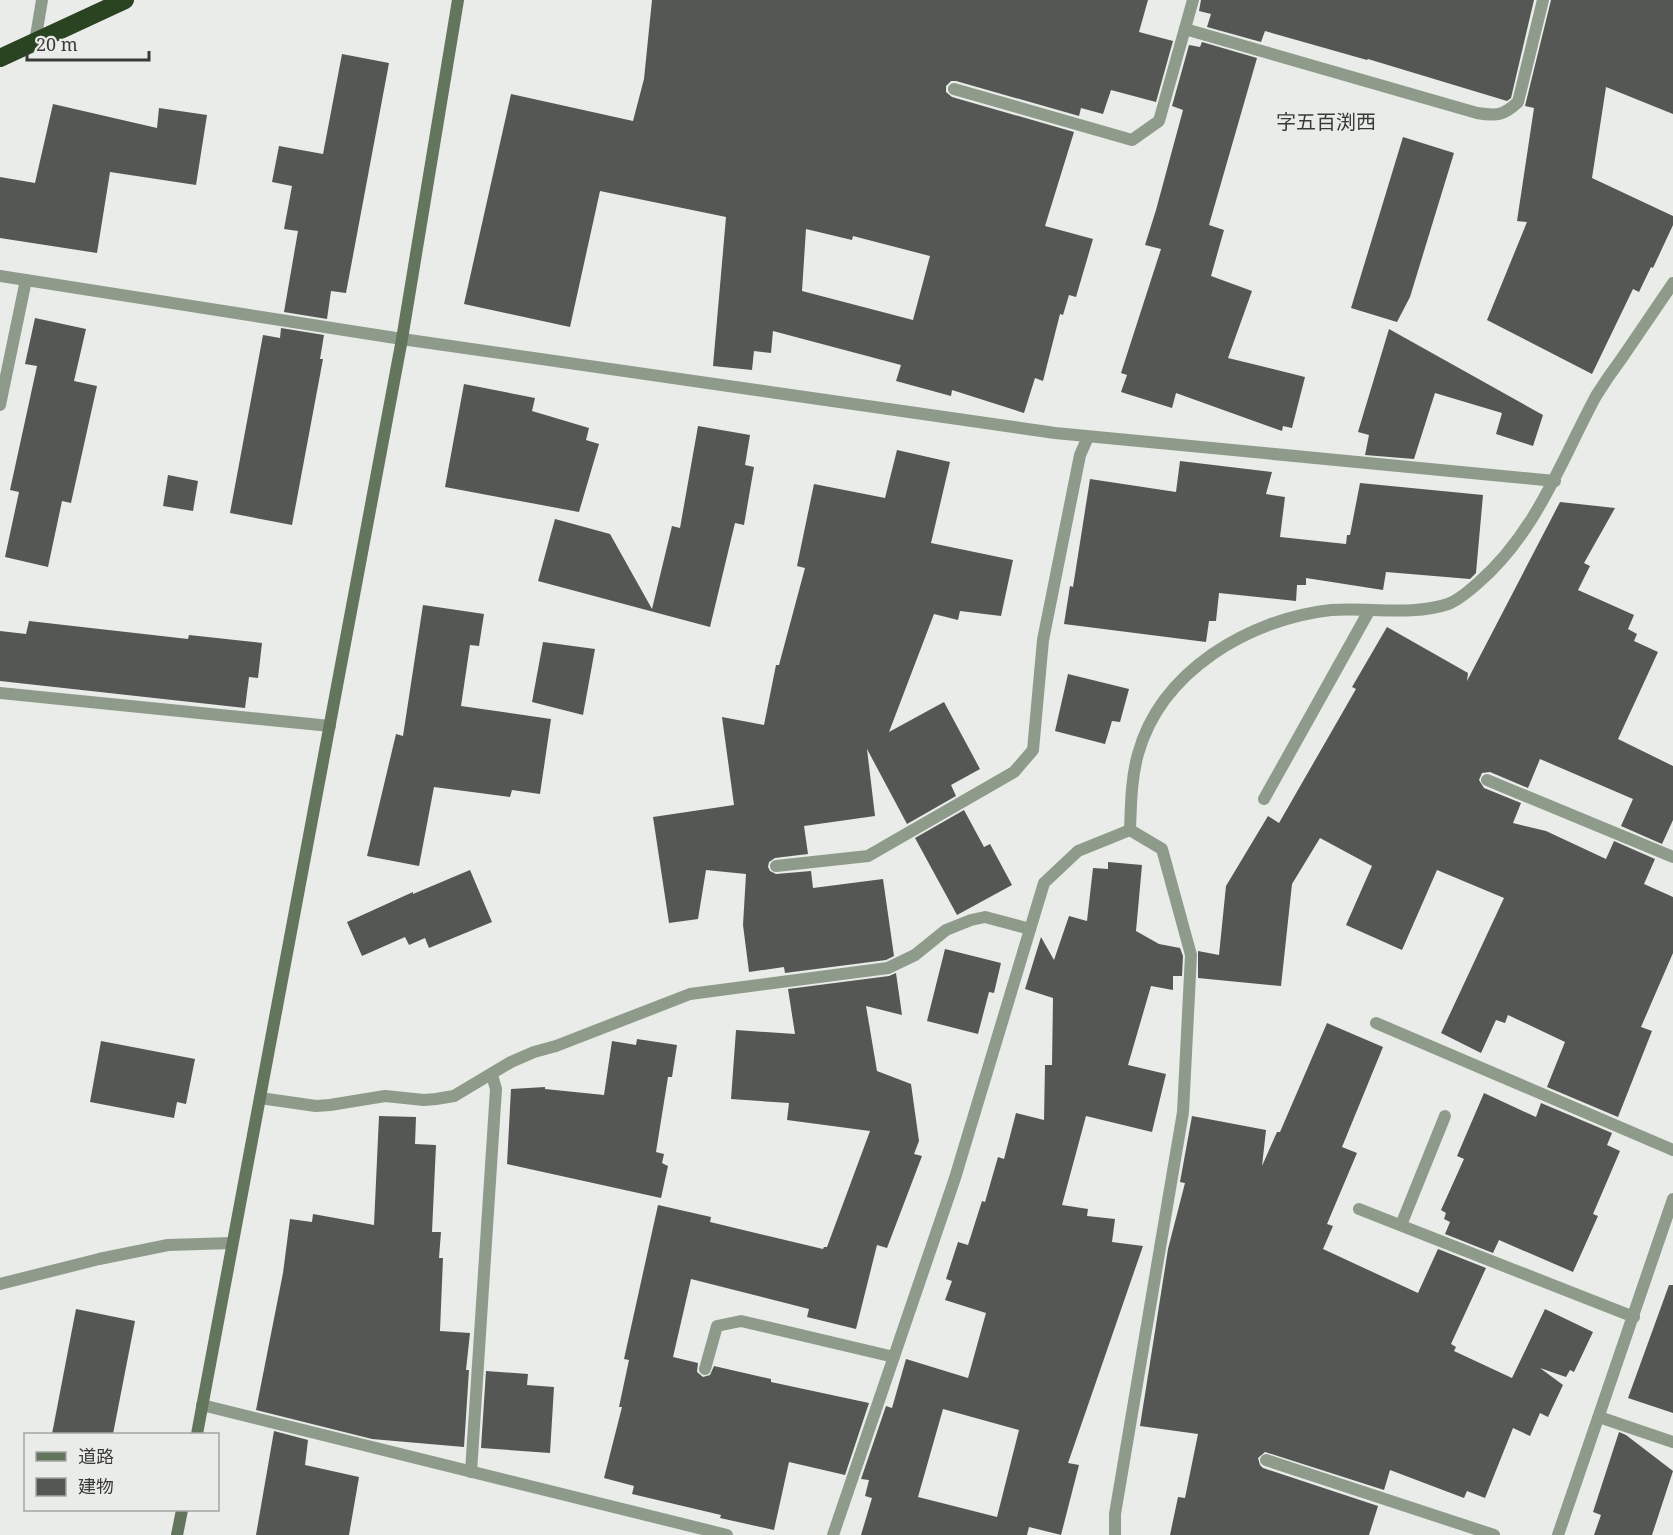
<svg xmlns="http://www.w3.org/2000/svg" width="1673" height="1535" viewBox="0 0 1673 1535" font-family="'Noto Serif','Noto Sans JP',serif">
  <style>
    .building { fill: #555754; fill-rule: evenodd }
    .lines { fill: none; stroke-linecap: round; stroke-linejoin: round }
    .street { stroke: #8e9b8a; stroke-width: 12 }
    .secondary { stroke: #63755c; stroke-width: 12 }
    .highway { stroke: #2a4321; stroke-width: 18 }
    .labels { text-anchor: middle; stroke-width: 6; stroke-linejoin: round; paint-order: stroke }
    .quarter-label { font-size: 20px; fill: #3a3b39; stroke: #e9ece9 }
  </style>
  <rect width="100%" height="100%" fill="#e9ece9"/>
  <g class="building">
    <path d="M652,0h496l-9,32 34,9 -17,61 -45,-12 -8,24 -22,-6 -2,8 -123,-35h-5l-5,5v6l6,5 122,35 -29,94 48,13 -17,58 -7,-2 -6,20 -3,-1 -17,67 -8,-3 -11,35 -72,-23 -1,6 -55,-15 5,-16 -128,-34 -2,22 -17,-2 -2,19 -39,-4 13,-149 -126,-26 -30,136 -106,-23 47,-210 122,27 11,-42zM806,229l46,11 1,-4 77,20 -17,64 -111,-29z"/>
    <path d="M1201,0h333l-23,98 -4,3 -139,-42 -1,1 -102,-29 -4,11 -54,-15 4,-13 -12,-3z"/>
    <path d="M1551,0h122v114l-67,-27 -14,91 81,38v9l-20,43 -2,-1 -12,25 -6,-3 -41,85 -105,-54 40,-98 -10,-1 17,-113 -9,-2z"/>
    <path d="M1202,42l55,16 -48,167 15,5 -13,46 41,15 -24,67 77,19 -13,51 -9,-2 -1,5 -106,-38 -4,15 -51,-16 6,-17 -6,-2 40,-124 -16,-4 11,-35 27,-100 -11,-4 17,-61 11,2z"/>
    <path d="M342,54l47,9 -43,230 -15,-2 -4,28 -43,-7 14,-81 -14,-2 8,-43 -20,-4 7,-36 44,8z"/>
    <path d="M53,104l104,24 2,-20 48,7 -11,70 -86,-13 -13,81 -97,-15v-61l35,6z"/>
    <path d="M1403,137l51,16 -44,144 -13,25 -46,-14z"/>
    <path d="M35,318l51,11 -12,52 23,5 -26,117 -9,-2 -14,66 -43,-10 14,-65 -9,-2 27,-124 -12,-2z"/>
    <path d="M281,328l43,7 -4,24h3l-31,166 -62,-12 33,-178 17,3z"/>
    <path d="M1389,329l154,86 -10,31 -37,-12 6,-21 -67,-20 -21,66 -49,-4 4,-20 -11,-3z"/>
    <path d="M464,384l71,14 -3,13 57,17 -3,12 13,4 -20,68 -134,-25z"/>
    <path d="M698,426l52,9 -5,30 9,2 -10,58 -9,-2 -25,104 -172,-46 17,-62 55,15 42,75 20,-83 8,2z"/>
    <path d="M897,450l53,12 -19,81 82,17 -12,56 -41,-5 -2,9 -24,-6 -45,118 55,-30 36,67 -29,16 5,11 -49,28 -40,-75 8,67 -71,10 4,28 -33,4 -6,4 -1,5 2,4 6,3 35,-3 2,17 70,-9 11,77 -8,4 -101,13 -1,-6 -35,5 -6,-47 3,-51 -40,-4 -8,49 -29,4 -16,-106 81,-12 -12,-88 42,8 12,-60h3l26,-97 -8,-2 17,-82 71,14z"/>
    <path d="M1180,461l92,11 -6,22 19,3 -5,40 66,7 1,-9h3l10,-52 123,12 -7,78 -6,6 -84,-7 -3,18 -77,-12v7h-9l-1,16 -77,-8 -3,28h-7l-3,21 -142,-18 6,-38 3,1 17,-108 86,13z"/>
    <path d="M168,475l30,6 -5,30 -30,-5z"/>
    <path d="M1560,502l55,6 -31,55 6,3 -12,24 56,25 -6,14 9,5 -3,7 24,11 -40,87 55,27v54l-11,24 -41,-18 12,-27 -93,-40 -12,29 -38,-16 -8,1 -3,7 5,8 37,15 -8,20 33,8 60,28 8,-18 41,18 -11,25 29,13v56l-32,74 11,4 -34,86 -71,-30 18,-45 -57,-27 -3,8 -9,-3 -15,33 -40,-20 63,-135 -67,-28 -35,80 -56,-25 26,-59 -52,-28 -28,46 -11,102 -83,-8v-27l21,4 7,-69 42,-70 11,7 77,-134 -4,-2 35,-60 81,46 -1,8z"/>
    <path d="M423,605l61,9 -5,32 -9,-1 -9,61 90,13 -11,75 -28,-4 -2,7 -76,-10 -15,79 -52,-10 29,-122 7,2z"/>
    <path d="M29,621l159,18 1,-4 73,8 -4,35 -9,-1 -4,31 -245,-27v-50l26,3z"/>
    <path d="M543,642l52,7 -12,66 -51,-13z"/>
    <path d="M1068,674l61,15 -9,33 -8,-1 -7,23 -50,-13z"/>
    <path d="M964,810l20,37 6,-3 22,41 -55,30 -42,-77z"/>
    <path d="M1108,862l34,3 -6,66 23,13 21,4 3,8 -1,20h-9v14l-22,-4 -23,79 38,9 -14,58 -66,-16 -24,89 26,4 -1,7 28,3 -3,23 31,4 -75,217 11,2 -18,70 -32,-8 -2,8h-166l11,-37 -7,-2 4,-16 -8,-1 25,-73 6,2 14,-49 62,19 18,-65 -41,-13 7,-19 -6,-2 12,-37 10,3 14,-44 3,1 13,-45 6,2 12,-46 28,7 1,-55h7l1,-67 -28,-9 16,-52 13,23 15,-44 18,5 6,-53 15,1zM943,1409l76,21 -22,87 -79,-20z"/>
    <path d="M470,870l22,52 -63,26 -4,-10 -16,7 -4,-8 -43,19 -15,-34 66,-30v2z"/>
    <path d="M945,949l56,14 -7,30 -5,-1 -11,42 -51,-13z"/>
    <path d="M896,973l6,42 -36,-9 11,65 34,13 8,57 -5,13 8,2 -35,92 -10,-3 -21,84 -49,-12 2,-8 -118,-30 -18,78 25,6 -1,9 6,5 7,-2 4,-9 57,13v3l98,21 -24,72 -56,-13 -15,68 -54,-12 1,-3 -89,-21 2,-8 -30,-8 18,-71h-3l10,-47 -5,-1 34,-154 53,12 -1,5 113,27 1,-2h3l43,-116 -83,-11 2,-17 -58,-4 5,-69 59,4 -7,-45 101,-13z"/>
    <path d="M1327,1023l56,24 -41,100 15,6 -30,71 6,2 -10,23 95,44 20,-44 48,19 -35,76 5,3 -2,4 58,27 33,-69 48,23 -19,40 -4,-2 -4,7 -26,-9 23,17 -15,32 -8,-4 -10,23 -17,-8 -28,70 -18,-7 -3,7 -74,-28 -6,20 -119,-38 -7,6 2,7 3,3 115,38 -9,29h-199l8,-38 7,1 13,-64 -58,-8 28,-177 17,-66 -5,-1 12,-66 74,14 -4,36 15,-34h3z"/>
    <path d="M637,1039l40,6 -5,32h-4l-12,75 8,2 -2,9 6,3 -7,32 -154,-34 4,-75 34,-2v2l59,6 8,-54 24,4z"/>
    <path d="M101,1041l94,18 -9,45 -9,-2 -3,16 -84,-16z"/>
    <path d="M1484,1093l52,24 5,-14 71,30 -5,12 13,6 -27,63 5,2 -25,56 -74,-32 -6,13 -48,-19 5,-12 -6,-3 2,-6 -5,-3 23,-51 -7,-3z"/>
    <path d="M379,1116l37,1 -1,27 21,1 -4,87h9l-2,26h4l-3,73 30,2 -4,37h3l-5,77 -92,-8 -116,-29 27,-137 7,-54 22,3 1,-8 61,11z"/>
    <path d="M1669,1285h4v128l-45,-15z"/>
    <path d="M76,1309l59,12 -22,113h-61z"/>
    <path d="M486,1371l42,3 -1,11 27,2 -4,66 -69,-5z"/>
    <path d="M274,1431l34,9 -3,25 54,12 -10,58h-93z"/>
    <path d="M1619,1432l7,3 47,36 -21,64h-58l7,-20 -8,-3z"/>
  </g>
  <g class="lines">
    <g class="street">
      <path d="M1185,29l292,84c20,3 26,3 41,-11l25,-102"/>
      <path d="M35,42l7,-42"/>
      <path d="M954,89l178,51 27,-19 34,-121"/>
      <path d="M0,276l402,63 653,94 500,48"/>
      <path d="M0,405l26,-125"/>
      <path d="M0,693l330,33"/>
      <path d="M1487,780l186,77"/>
      <path d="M1264,799l105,-188"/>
      <path d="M776,866l92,-10 146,-84 19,-22 10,-110 37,-185 8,-18"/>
      <path d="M1376,1023l297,127"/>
      <path d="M260,1098l56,8 14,-1 55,-9 39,4 12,-1 18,-3 57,-34 23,-10 22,-6 134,-52 198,-26 27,-13 31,-25 25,-10 14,-3 45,12"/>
      <path d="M1359,1209l275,108"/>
      <path d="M1401,1225l44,-109"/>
      <path d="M0,1284l99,-25 69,-14 64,-2"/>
      <path d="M705,1369l12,-43 24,-5 153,36"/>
      <path d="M202,1405l525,130"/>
      <path d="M1599,1417l74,25"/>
      <path d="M1266,1460l228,75"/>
      <path d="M471,1472l25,-383 -4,-14"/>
      <path d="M833,1535l122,-357 89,-295 34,-32 52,-21"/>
      <path d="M1115,1535v-21l68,-402 8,-157 -29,-106 -32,-19c1,-25 1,-51 8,-76 23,-83 111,-135 193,-144 35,-3 83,6 117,-6 11,-4 22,-14 30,-21 58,-50 83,-122 118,-187 8,-13 17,-26 26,-38 17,-25 34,-50 51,-75"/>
      <path d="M1558,1535l115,-336"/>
    </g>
    <g class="secondary">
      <path d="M197,1434l205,-1095 56,-339"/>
      <path d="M177,1535l5,-25"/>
    </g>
    <path class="highway" d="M0,58l125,-58"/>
  </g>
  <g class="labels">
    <g class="quarter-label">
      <text x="1326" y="129">字五百渕西</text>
    </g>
  </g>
  <rect x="24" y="1433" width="195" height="78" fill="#e9ece9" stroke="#a3a5a3" stroke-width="1.5"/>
  <rect x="36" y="1452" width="30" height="9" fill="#63755c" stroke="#a3a5a3" stroke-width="1.5"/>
  <text x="78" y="1463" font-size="18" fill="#3a3b39">道路</text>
  <rect x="36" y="1478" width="30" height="18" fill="#555754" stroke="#a3a5a3" stroke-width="1.5"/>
  <text x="78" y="1493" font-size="18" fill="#3a3b39">建物</text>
  <path d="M27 51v9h122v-9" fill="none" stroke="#3a3b39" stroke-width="3"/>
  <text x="36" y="51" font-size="18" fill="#3a3b39" stroke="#e9ece9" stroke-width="4.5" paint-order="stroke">20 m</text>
</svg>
